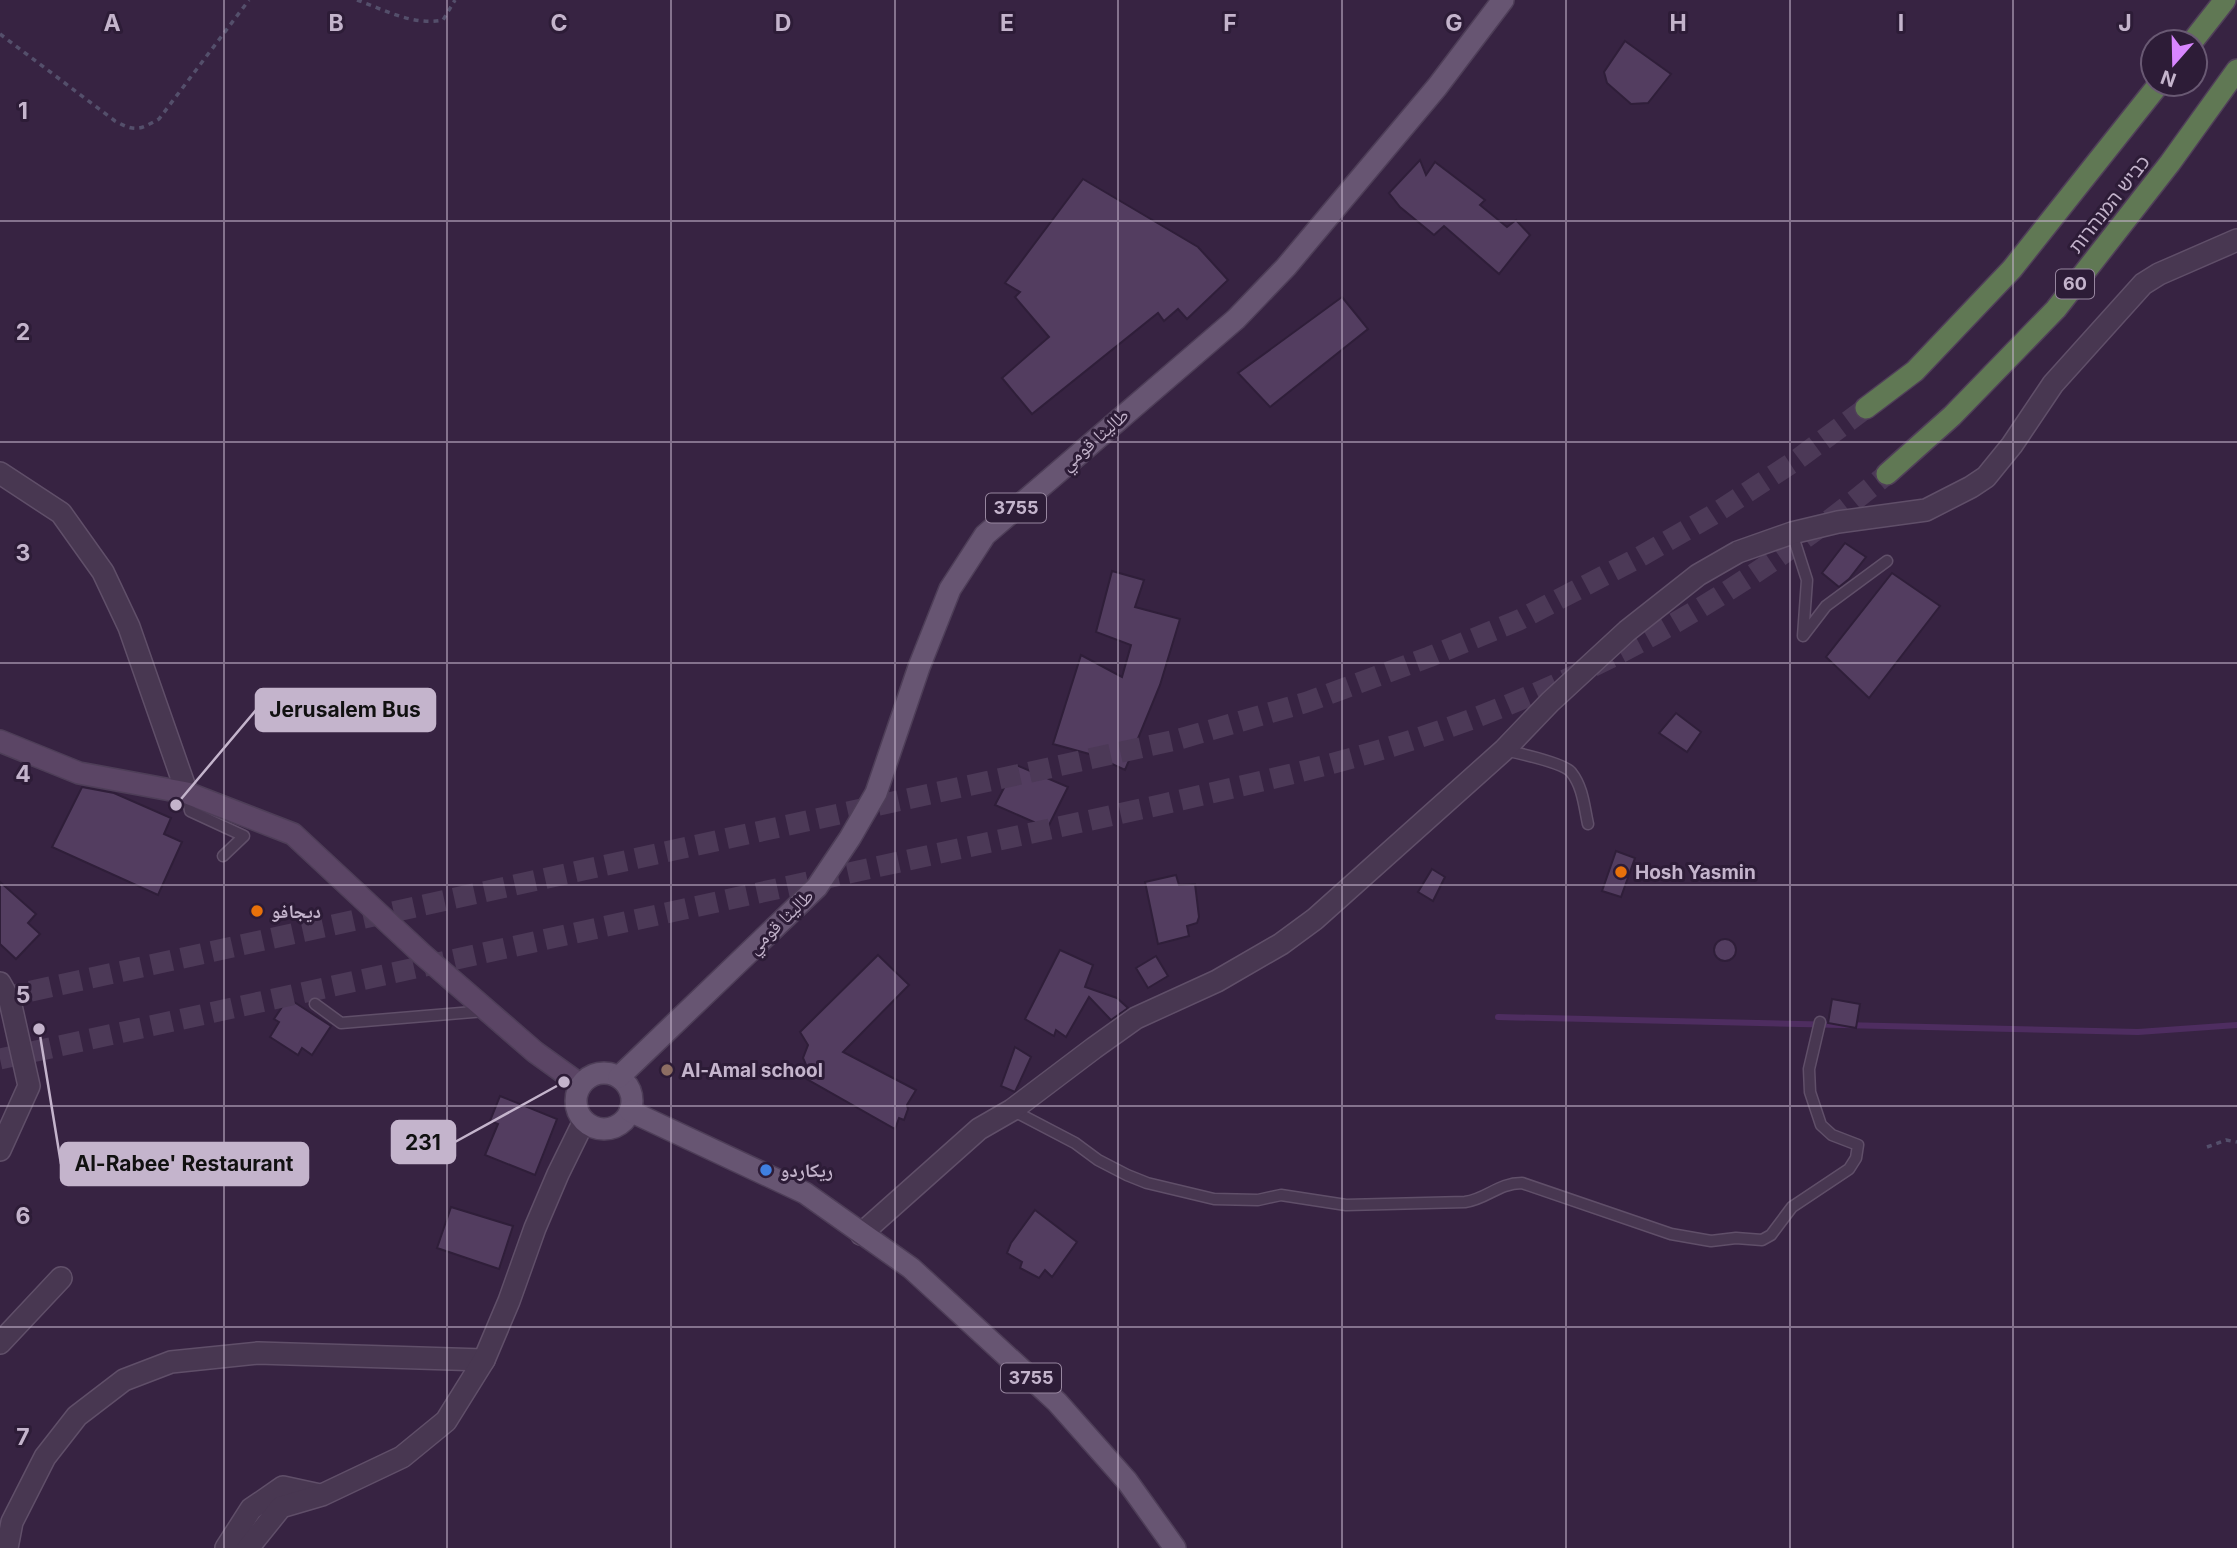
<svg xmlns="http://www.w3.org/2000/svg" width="2237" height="1548" viewBox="0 0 2237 1548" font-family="Inter,'Noto Naskh Arabic','Noto Sans Hebrew',sans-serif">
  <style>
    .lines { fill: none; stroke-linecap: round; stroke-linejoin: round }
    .stream { stroke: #4e2d60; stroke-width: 6 }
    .building { fill: #533d60; stroke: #2f1e39; stroke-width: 2 }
    .highway-tunnel { stroke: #4c3957; stroke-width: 21; stroke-dasharray: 21 10; stroke-linecap: butt }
    .lane-casing { stroke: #604f69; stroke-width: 13 }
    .street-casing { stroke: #604f69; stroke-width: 24 }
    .secondary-casing { stroke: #4e3e58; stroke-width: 24 }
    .primary-casing { stroke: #4e3e58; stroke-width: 24 }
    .highway-casing { stroke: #503f59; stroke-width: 24 }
    .path { stroke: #544f6b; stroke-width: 3.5; stroke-dasharray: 5 5; stroke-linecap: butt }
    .lane { stroke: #483751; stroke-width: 10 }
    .street { stroke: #483751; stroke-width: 21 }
    .secondary { stroke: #5b4565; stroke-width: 21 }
    .primary { stroke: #675572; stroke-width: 21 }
    .highway { stroke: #607854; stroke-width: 21 }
    .grid { fill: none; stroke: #c4b4cc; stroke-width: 2; stroke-opacity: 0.55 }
    .food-dot { fill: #e8710a; stroke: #2d1c37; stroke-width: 2.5 }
    .education-dot { fill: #8d6e63; stroke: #2d1c37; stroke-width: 2.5 }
    .shop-dot { fill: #3f7fe0; stroke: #2d1c37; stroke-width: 2.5 }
    .labels { text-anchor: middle; stroke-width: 6; stroke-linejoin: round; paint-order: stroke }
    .shield { fill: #2d1c37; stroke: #97869f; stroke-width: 2 }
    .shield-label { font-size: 18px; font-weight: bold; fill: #c4b4cc }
    .street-label { font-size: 19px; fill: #c4b4cc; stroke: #2d1c37 }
    .poi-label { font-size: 19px; font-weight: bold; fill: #c4b4cc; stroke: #2d1c37; text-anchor: start }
    .grid-label { font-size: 23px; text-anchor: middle; font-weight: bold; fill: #c4b4cc; stroke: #2d1c37; stroke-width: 6; stroke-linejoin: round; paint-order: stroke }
    .leader { fill: none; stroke: #c4b4cc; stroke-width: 2.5 }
    .callout-dot { fill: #c4b4cc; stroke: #2d1c37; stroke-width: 2.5 }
    .callout { fill: #c4b4cc; stroke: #c4b4cc; stroke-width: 2.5 }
    .callout-label { font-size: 21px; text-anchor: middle; font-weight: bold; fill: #111 }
  </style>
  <rect width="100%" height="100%" fill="#372342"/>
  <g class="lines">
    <path class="stream" d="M1498,1017l640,15 99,-7"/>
  </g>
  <g class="building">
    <path d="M1625,41l46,33 -23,29 -17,1 -24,-21 -3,-11z"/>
    <path d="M1420,160l6,15 9,-13 50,38 -5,5 27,22 9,-7 14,15 -31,39 -55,-48 -10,9 -34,-28 -11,-14z"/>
    <path d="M1083,179l115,68 30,33 -41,39 -9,-10 -14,12 -6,-8 -126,101 -30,-36 47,-41 -34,-40 5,-5 -15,-9z"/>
    <path d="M1342,297l26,32 -98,78 -32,-34z"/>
    <path d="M1845,543l21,14 -17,22 -10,8 -17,-14z"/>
    <path d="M1112,571l32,9 -9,27 45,12 -20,66 -35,85 -32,-15 -40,-11 28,-89 41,22 9,-32 -35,-13z"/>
    <path d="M1892,573l48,33 -71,92 -43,-41z"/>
    <path d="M1676,713l25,19 -14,20 -28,-19z"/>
    <path d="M1016,765l52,22 -23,46 -13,-5 2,-6 -39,-17z"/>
    <path d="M82,787l32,6 57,25 -7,16 18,8 -24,53 -106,-48z"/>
    <path d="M1616,851l19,7 -14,39 -19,-6z"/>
    <path d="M1432,869l13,8 -12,24 -15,-9z"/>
    <path d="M1176,875l3,10 16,-1 4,33 -2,6 -10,3 2,10 -31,8 -13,-62z"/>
    <path d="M0,882l36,32 -8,9 12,11 -24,25 -16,-15z"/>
    <circle cx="1725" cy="950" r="11"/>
    <path d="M1060,950l33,15 -8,22 32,11 11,10 -17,12 -22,-23 -23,40 -10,-7 -2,6 -29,-17z"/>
    <path d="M878,955l31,30 -66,67 73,38 -9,15 1,4 -4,11 -5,-2 -4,11 -90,-51 5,-4 -7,-16 5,-13 -8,-13z"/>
    <path d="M1156,956l12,20 -20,12 -12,-20z"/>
    <path d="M288,998l43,28 -19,29 -10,-7 -4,7 -28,-18 9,-15 -5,-3z"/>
    <path d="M1832,999l28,5 -4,24 -28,-5z"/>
    <path d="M1015,1047l16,10 -16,35 -14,-6z"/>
    <path d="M500,1096l57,23 -22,56 -50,-20 13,-31 -8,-3z"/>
    <path d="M451,1207l62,19 -14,43 -62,-21z"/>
    <path d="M1035,1210l42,32 -25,35 -7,-7 -6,8 -19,-10 2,-6 -15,-9 4,-10z"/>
  </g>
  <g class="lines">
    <g class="highway-tunnel">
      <path d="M0,998l1176,-258 131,-38 122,-45 90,-37 117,-61 75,-43 84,-55 71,-53"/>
      <path d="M0,1059l1164,-255c89,-21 179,-40 266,-70 168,-57 321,-146 457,-260"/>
    </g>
    <defs>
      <g id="lane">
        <path d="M1792,533l15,47 -4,56 23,-30 61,-45"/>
        <path d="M1504,750c14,3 59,13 67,22 12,15 13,34 17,52"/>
        <path d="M187,793l3,18 54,25 -21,20"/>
        <path d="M315,1004l26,19 144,-12"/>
        <path d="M1012,1110l63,33 23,17 29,15 20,8 67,16 44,1 23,-5 65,10 119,-3c22,-3 33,-19 57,-19l149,51 40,7 25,-3 26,2 9,-5 21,-28 57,-38 7,-11 2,-13 -26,-10 -11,-10 -11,-33 -1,-23 11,-47"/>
      </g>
      <g id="street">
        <path d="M0,473l61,40 42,59 26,55 58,166"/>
        <path d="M0,983l10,18 19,85 -29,64"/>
        <path d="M861,1234l118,-105 33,-19 82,-62 42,-30 81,-37 64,-37 34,-25 189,-169 46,-48 77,-71 71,-56 40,-23 54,-19 46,-11 88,-12 45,-23 15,-10 26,-32 41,-61 90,-100 16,-10 78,-34"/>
        <path d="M0,1343l61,-65"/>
        <path d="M7,1548l5,-26 33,-65 32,-41 47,-36 47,-18 87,-9 226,7"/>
        <path d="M226,1548l25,-39 32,-22 37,8"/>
        <path d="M248,1548l33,-41 41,-12 80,-38 44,-36 38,-61 25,-59 26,-73 23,-54 26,-53"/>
      </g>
      <path id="secondary" d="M0,741l79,32 108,20 106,41 129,120 113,98 46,33"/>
      <g id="primary">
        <circle cx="604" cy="1101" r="28"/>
        <path d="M619,1077l198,-190 33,-49 26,-45 43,-126 31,-78 35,-54 251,-216 50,-52 151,-180 66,-87"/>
        <path d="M630,1111l175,82 106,75 146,134 70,79 48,67"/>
      </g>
      <g id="highway">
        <path d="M2192,42l33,-42"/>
        <path d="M1866,408l49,-37 97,-102 147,-185"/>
        <path d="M1887,474l65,-58 104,-107 114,-146 67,-93"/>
      </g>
    </defs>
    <use href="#lane" class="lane-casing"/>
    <use href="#street" class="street-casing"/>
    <use href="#secondary" class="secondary-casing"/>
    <use href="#primary" class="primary-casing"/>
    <use href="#highway" class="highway-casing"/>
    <g class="path">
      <path d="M357,0c28,10 56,26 86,20l12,-20"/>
      <path d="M0,34l115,87c20,11 24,9 44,-2l90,-119"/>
      <path d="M2207,1147l19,-7 11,2"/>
    </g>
    <use href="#lane" class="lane"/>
    <use href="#street" class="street"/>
    <use href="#secondary" class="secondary"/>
    <use href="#primary" class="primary"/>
    <use href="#highway" class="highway"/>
  </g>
  <path class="grid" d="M224,0v1548M447,0v1548M671,0v1548M895,0v1548M1118,0v1548M1342,0v1548M1566,0v1548M1790,0v1548M2013,0v1548M0,221h2237M0,442h2237M0,663h2237M0,885h2237M0,1106h2237M0,1327h2237"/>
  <g class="food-dot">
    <circle cx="1621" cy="872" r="7"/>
    <circle cx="257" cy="911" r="7"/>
  </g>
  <circle class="education-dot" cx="667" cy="1070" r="7"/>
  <circle class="shop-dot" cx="766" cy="1170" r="7"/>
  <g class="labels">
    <g class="shield">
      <rect x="2056" y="269.5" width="38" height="29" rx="5"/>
      <rect x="986" y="493.5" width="60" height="29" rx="5"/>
      <rect x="1001" y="1363.5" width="60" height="29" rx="5"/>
    </g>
    <g class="shield-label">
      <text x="2075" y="290">60</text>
      <text x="1016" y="514">3755</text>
      <text x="1031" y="1384">3755</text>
    </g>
    <g class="street-label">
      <text transform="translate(2109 204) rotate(-52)" y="7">כביש המנהרות</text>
      <text transform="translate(1094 439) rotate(-41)" y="7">طاليثا قومي</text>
      <text transform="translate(780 921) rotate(-44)" y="7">طاليثا قومي</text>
    </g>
    <g class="poi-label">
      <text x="1635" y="879">Hosh Yasmin</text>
      <text x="271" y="918">ديجافو</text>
      <text x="681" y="1077">Al-Amal school</text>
      <text x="780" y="1177">ريكاردو</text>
    </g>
  </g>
  <g class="grid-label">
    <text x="112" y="31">A</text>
    <text x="336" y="31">B</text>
    <text x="559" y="31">C</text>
    <text x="783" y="31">D</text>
    <text x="1007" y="31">E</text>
    <text x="1230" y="31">F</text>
    <text x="1454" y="31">G</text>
    <text x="1678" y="31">H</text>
    <text x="1901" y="31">I</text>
    <text x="2125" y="31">J</text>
    <text x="23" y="119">1</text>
    <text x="23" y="340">2</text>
    <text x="23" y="561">3</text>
    <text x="23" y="782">4</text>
    <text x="23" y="1003">5</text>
    <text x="23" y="1224">6</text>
    <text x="23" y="1445">7</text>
  </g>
  <path class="leader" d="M176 805L256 710M564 1082L455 1142M39 1029L61 1164"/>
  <g class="callout-dot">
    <circle cx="176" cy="805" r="7"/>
    <circle cx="564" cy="1082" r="7"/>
    <circle cx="39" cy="1029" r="7"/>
  </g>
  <g class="callout">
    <rect x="256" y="689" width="179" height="42" rx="7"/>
    <rect x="392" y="1121" width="63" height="42" rx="7"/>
    <rect x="61" y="1143" width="247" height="42" rx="7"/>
  </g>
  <g class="callout-label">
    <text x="345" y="717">Jerusalem Bus</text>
    <text x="423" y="1150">231</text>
    <text x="184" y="1171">Al-Rabee' Restaurant</text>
  </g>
  <g transform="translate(2174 63) rotate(200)"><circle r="33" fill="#2d1c37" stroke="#695973" stroke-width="2"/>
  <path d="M0-5L12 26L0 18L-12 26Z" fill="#d886ff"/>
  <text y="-10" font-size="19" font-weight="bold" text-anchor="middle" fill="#c4b4cc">N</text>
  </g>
</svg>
